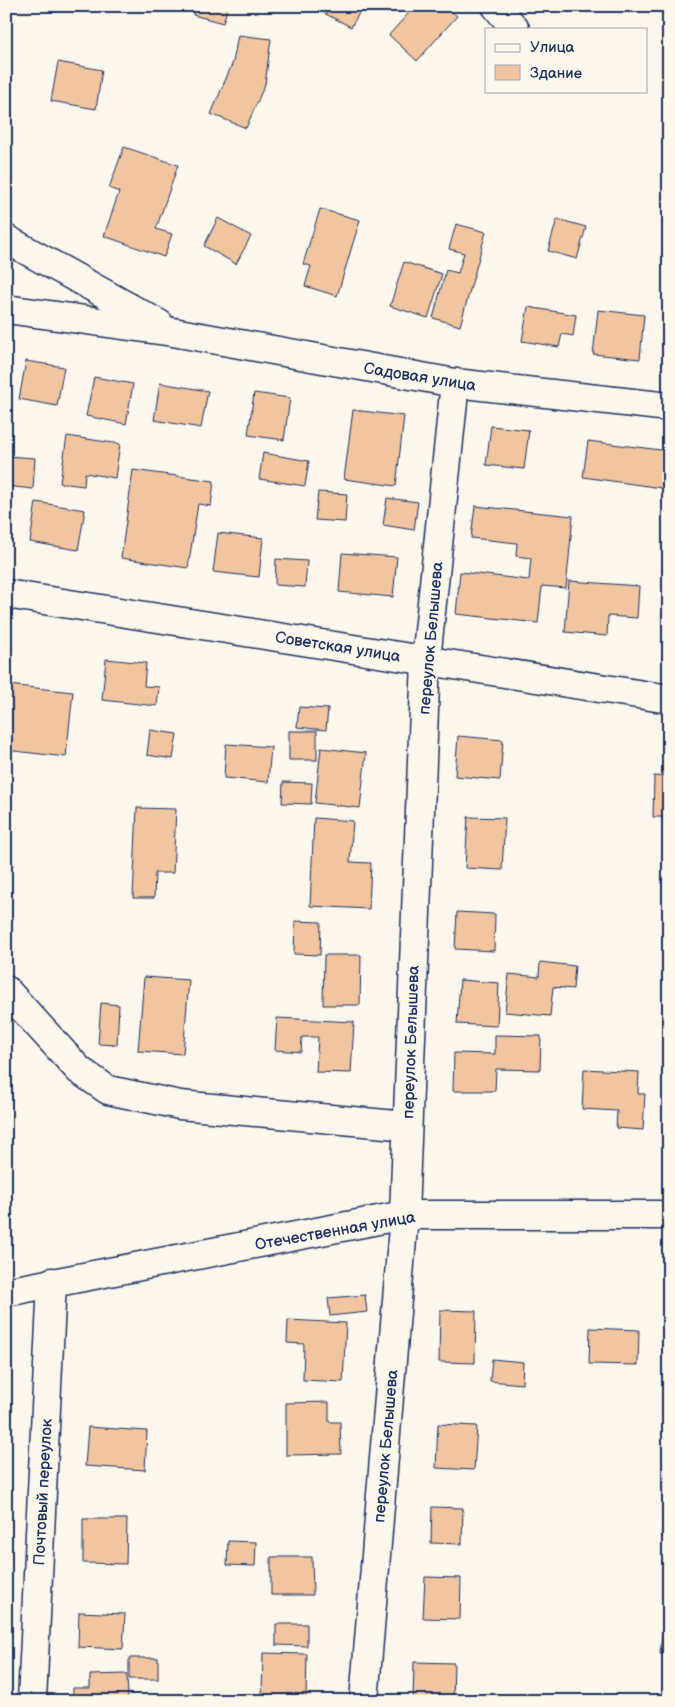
<svg xmlns="http://www.w3.org/2000/svg" width="675" height="1707" viewBox="0 0 675 1707" font-family="'Balsamiq Sans',sans-serif">
  <style>
    .building { fill: #f1c5a0; stroke: #1b2f5e }
    .lines { fill: none; stroke-linecap: round; stroke-linejoin: round }
    .minor-casing { stroke: #1b2f5e; stroke-width: 31 }
    .minor { stroke: #fbf7ec; stroke-width: 28 }
    .labels { text-anchor: middle; stroke-width: 4.5; stroke-linejoin: round; paint-order: stroke }
    .street-label { font-size: 16px; fill: #1b2f5e; stroke: #fbf7ec }
  </style>
  <rect width="100%" height="100%" fill="#fbf7ec"/>
  <filter id="ink" filterUnits="userSpaceOnUse"><feTurbulence type="fractalNoise" baseFrequency=".02" numOctaves="2"/><feDisplacementMap in="SourceGraphic" scale="10" xChannelSelector="R" yChannelSelector="G"/><feConvolveMatrix kernelMatrix="1 2 1 2 8 2 1 2 1" color-interpolation-filters="sRGB"/></filter>
  <g filter="url(#ink)">
    <g class="building">
      <path d="M196,6h32l-5,17 -30,-8z"/>
      <path d="M320,6h53l-3,6 -8,-4 -11,19 -33,-17z"/>
      <path d="M415,6h30l12,10 -40,45 -28,-26z"/>
      <path d="M238,35l33,4 -6,45 -19,44 -35,-14 22,-52z"/>
      <path d="M58,62l44,8 -6,39 -45,-8z"/>
      <path d="M124,147l54,18 -22,64 16,5 -8,23 -60,-21 15,-44 -10,-4z"/>
      <path d="M320,209l40,11 -23,76 -32,-10 6,-20 -8,-2z"/>
      <path d="M218,218l33,18 -15,28 -32,-18z"/>
      <path d="M557,219l29,8 -9,32 -29,-8z"/>
      <path d="M456,224l30,8 -26,94 -27,-8 13,-48 12,3 6,-20 -15,-4z"/>
      <path d="M404,262l38,12 -14,44 -38,-12z"/>
      <path d="M528,307l48,8 -3,21 -11,-2 -3,13 -37,-6z"/>
      <path d="M598,310l46,5 -4,44 -47,-5z"/>
      <path d="M26,361l38,6 -7,39 -38,-7z"/>
      <path d="M94,377l39,7 -7,40 -40,-8z"/>
      <path d="M160,383l48,8 -7,37 -47,-8z"/>
      <path d="M254,393l36,5 -6,42 -36,-5z"/>
      <path d="M353,410l51,6 -8,70 -52,-7z"/>
      <path d="M491,426l38,4 -5,39 -38,-4z"/>
      <path d="M67,436l53,8 -5,34 -30,-5 -1,13 -24,-3z"/>
      <path d="M588,441l81,10v38l-86,-12z"/>
      <path d="M263,453l46,8 -4,25 -46,-7z"/>
      <path d="M6,456l29,2 -2,31 -27,-3z"/>
      <path d="M133,470l81,11 -3,25 -13,-2 -10,64 -67,-10z"/>
      <path d="M318,492l29,2 -2,28 -30,-2z"/>
      <path d="M387,498l31,4 -4,28 -31,-5z"/>
      <path d="M36,502l49,8 -7,40 -48,-8z"/>
      <path d="M475,506l98,10 -7,72 -24,-2 -4,37 -82,-9 4,-42 69,8 2,-22 -15,-2 1,-13 -46,-5z"/>
      <path d="M218,533l45,5 -4,39 -46,-5z"/>
      <path d="M342,553l55,4 -4,40 -54,-5z"/>
      <path d="M276,559l31,2 -2,26 -30,-2z"/>
      <path d="M569,581l70,5 -2,32 -29,-2 -1,20 -42,-4z"/>
      <path d="M106,659l40,4 -2,23 15,1 -2,19 -55,-6z"/>
      <path d="M8,685l65,7 -7,65 -60,-7z"/>
      <path d="M299,707l29,2 -2,21 -29,-3z"/>
      <path d="M150,730l27,4 -4,25 -26,-4z"/>
      <rect x="289" y="731" width="28" height="29"/>
      <path d="M458,736l45,4 -3,40 -45,-4z"/>
      <path d="M226,744l45,3 -3,35 -44,-4z"/>
      <path d="M321,748l45,5 -6,55 -45,-5z"/>
      <path d="M654,776l15,1v40h-16z"/>
      <path d="M283,782l29,1 -1,21 -29,-1z"/>
      <path d="M137,808l39,1 -3,64h-18l-1,25h-21z"/>
      <path d="M468,817l37,1 -3,52 -37,-2z"/>
      <path d="M314,818l39,3 -3,41 21,1 -2,46 -59,-3z"/>
      <path d="M457,912l38,2 -1,37 -39,-2z"/>
      <path d="M295,921l26,1 -1,33 -26,-1z"/>
      <path d="M324,955h37l-1,50h-37z"/>
      <path d="M540,962l35,4 -2,23 -20,-2 -3,29 -45,-4 4,-38 30,3z"/>
      <path d="M144,977l45,3 -6,74 -45,-3z"/>
      <path d="M460,980l39,3 -2,43 -40,-2z"/>
      <path d="M101,1003l18,2 -2,40 -19,-1z"/>
      <path d="M277,1018l77,4 -3,51 -35,-1 2,-35h-16l-1,15 -26,-2z"/>
      <path d="M495,1035l46,1 -1,34 -44,-1 -1,22h-42l1,-38 41,1z"/>
      <path d="M584,1069l55,3 -1,22h7l-2,36 -27,-2 1,-17 -35,-2z"/>
      <path d="M365,1295l2,17 -37,4 -2,-18z"/>
      <path d="M440,1310l36,1 -1,52 -36,-1z"/>
      <path d="M288,1320l58,3 -3,59 -40,-2 1,-36 -17,-1z"/>
      <path d="M590,1328l49,2 -1,35 -49,-1z"/>
      <path d="M492,1359l31,3 -1,22 -32,-3z"/>
      <path d="M329,1402v20h11l1,32 -55,1v-52z"/>
      <path d="M438,1424l39,2 -3,44 -38,-2z"/>
      <path d="M88,1427l59,4 -2,39 -60,-4z"/>
      <path d="M666,1463h3v34l-5,-1z"/>
      <path d="M664,1496l5,1v41h-7z"/>
      <path d="M432,1507l31,1 -1,36 -31,-1z"/>
      <path d="M83,1519h44l-1,45 -43,-1z"/>
      <path d="M228,1541l28,1 -1,24 -28,-1z"/>
      <path d="M271,1557h41l1,38h-42z"/>
      <path d="M425,1577l36,1 -1,41 -37,-1z"/>
      <path d="M79,1612l46,2 -2,35 -45,-2z"/>
      <path d="M664,1612l5,1v42l-9,-1z"/>
      <path d="M276,1624h31v22l-31,-1z"/>
      <path d="M263,1653l44,1 -1,44 -44,-1z"/>
      <rect x="129" y="1658" width="29" height="21"/>
      <path d="M414,1662l40,1 -1,38h-40z"/>
      <path d="M127,1674l1,25h-11v2h-44v-13h17v-13z"/>
    </g>
    <g class="lines">
      <defs>
        <g id="minor">
          <path d="M496,6l19,23"/>
          <path d="M6,239l153,85"/>
          <path d="M6,309l167,23 282,51 214,24"/>
          <path d="M6,594l663,105"/>
          <path d="M6,990l73,80 29,20 72,15 227,21"/>
          <path d="M6,1292l398,-77h265"/>
          <path d="M32,1701l20,-419"/>
          <path d="M364,1701l40,-486 22,-555 29,-277"/>
        </g>
      </defs>
      <use href="#minor" class="minor-casing"/>
      <use href="#minor" class="minor"/>
    </g>
  </g>
  <g class="labels">
    <g class="street-label">
      <text transform="translate(420 376) rotate(9)" y="6">Садовая улица</text>
      <text transform="translate(430 638) rotate(-85)" y="6">переулок Белышева</text>
      <text transform="translate(338 646) rotate(9)" y="6">Советская улица</text>
      <text transform="translate(410 1042) rotate(-88)" y="6">переулок Белышева</text>
      <text transform="translate(335 1230) rotate(-10)" y="6">Отечественная улица</text>
      <text transform="translate(385 1446) rotate(-85)" y="6">переулок Белышева</text>
      <text transform="translate(42 1492) rotate(-87)" y="6">Почтовый переулок</text>
    </g>
  </g>
  <rect width="675" height="1707" fill="none" stroke="#fbf7ec" stroke-width="25"/>
  <rect x="12" y="12" width="650" height="1682" fill="none" stroke="#1b2f5e" stroke-width="2" filter="url(#ink)"/>
  <rect x="485" y="28" width="162" height="65" fill="#fbf7ec" stroke="#a1a7b3"/>
  <rect x="495" y="44" width="25" height="8" fill="#fbf7ec" stroke="#a1a7b3"/>
  <text x="530" y="52" font-size="15" fill="#1b2f5e">Улица</text>
  <rect x="495" y="65" width="25" height="15" fill="#f1c5a0" stroke="#a1a7b3"/>
  <text x="530" y="78" font-size="15" fill="#1b2f5e">Здание</text>
</svg>
